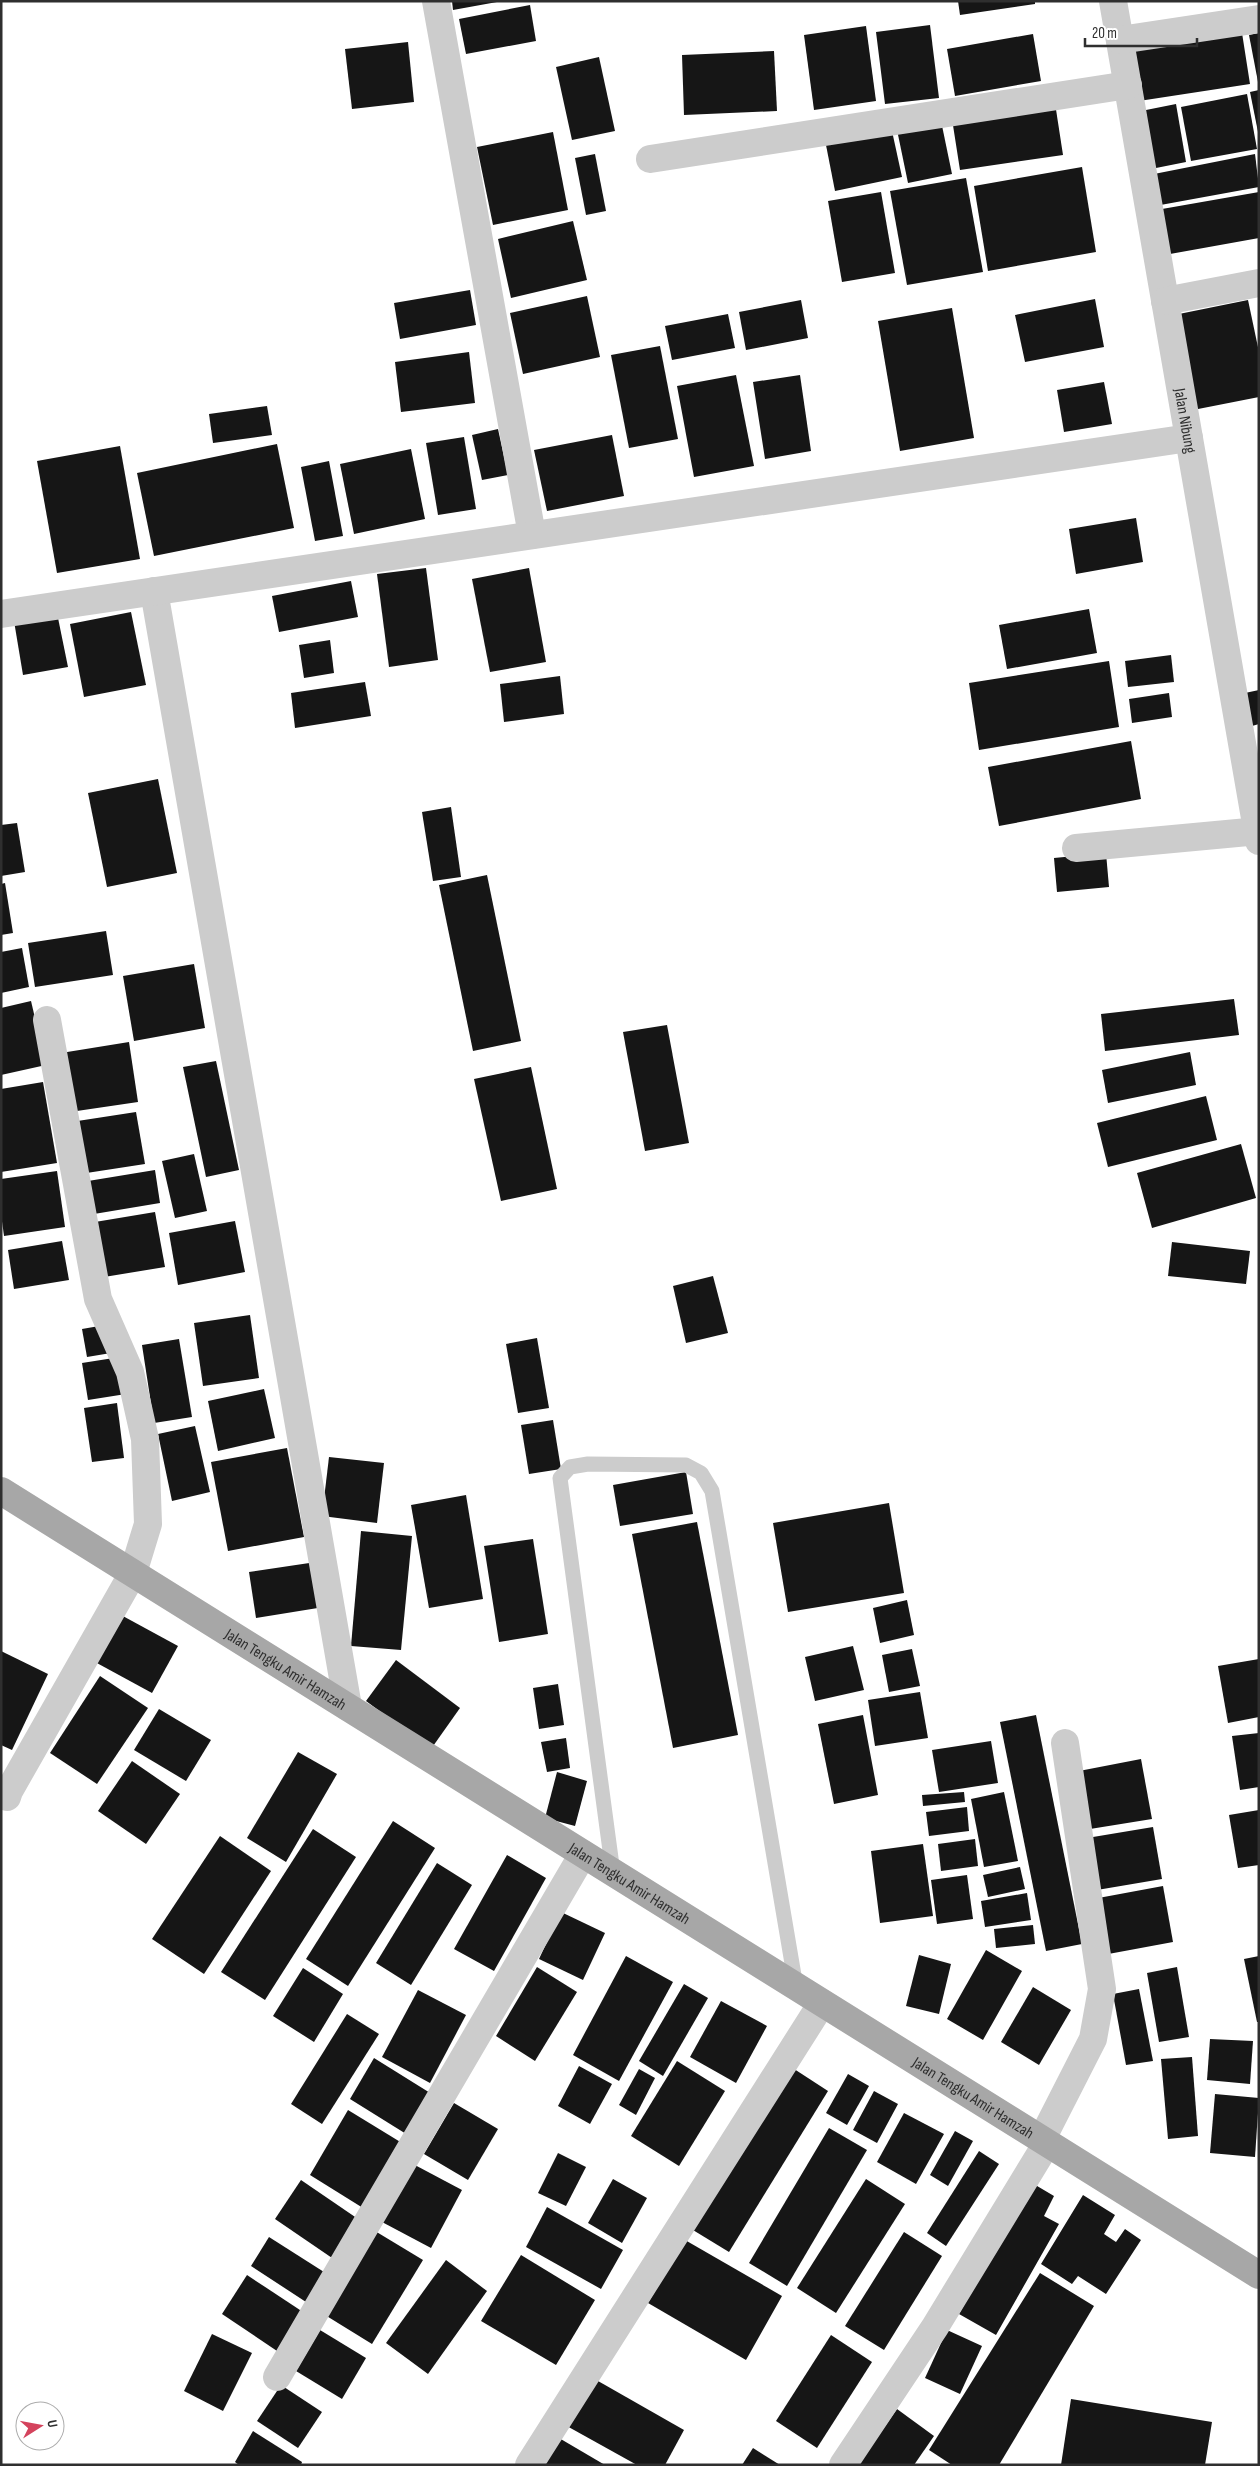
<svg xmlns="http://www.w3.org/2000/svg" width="1260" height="2466" viewBox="0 0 1260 2466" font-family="'Sofia Sans Condensed',sans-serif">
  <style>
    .building { fill: #161616 }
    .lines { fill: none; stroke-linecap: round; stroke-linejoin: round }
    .lane { stroke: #ccc; stroke-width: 15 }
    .street { stroke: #ccc; stroke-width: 28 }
    .primary { stroke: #a7a7a7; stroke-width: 28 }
    .labels { text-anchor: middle; stroke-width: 5; stroke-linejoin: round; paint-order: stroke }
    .street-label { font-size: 16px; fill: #2f2f2f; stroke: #fff }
  </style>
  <rect width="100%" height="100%" fill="#fff"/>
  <g class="building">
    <path d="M452,1h45v1l-44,8z"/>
    <path d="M958,1h77v3l-75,11z"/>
    <path d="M530,5l6,36 -70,13 -7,-35z"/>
    <path d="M930,25l9,73 -54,6 -9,-72z"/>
    <path d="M866,26l10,75 -62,9 -10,-75z"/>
    <path d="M1242,33l8,51 -111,17 -8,-51z"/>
    <path d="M1259,33v49h-1l-9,-47z"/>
    <path d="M1033,34l8,47 -86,15 -8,-47z"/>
    <path d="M408,42l6,60 -62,7 -7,-60z"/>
    <path d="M774,51l3,60 -93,4 -2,-60z"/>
    <path d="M599,57l16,74 -43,9 -16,-73z"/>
    <path d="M1259,90v42h-1l-8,-40z"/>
    <path d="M1247,94l10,55 -66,12 -10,-54z"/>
    <path d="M1055,103l8,52 -103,15 -8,-51z"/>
    <path d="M1176,104l10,58 -35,7 -10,-58z"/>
    <path d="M940,116l12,58 -44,9 -12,-58z"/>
    <path d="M892,131l10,46 -67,14 -9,-46z"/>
    <path d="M553,132l15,78 -75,15 -16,-78z"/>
    <path d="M595,154l11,57 -20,4 -11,-57z"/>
    <path d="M1255,154l4,33 -104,19 -6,-31z"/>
    <path d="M1082,167l14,85 -108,19 -14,-85z"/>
    <path d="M966,178l17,94 -76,13 -17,-94z"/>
    <path d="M881,192l14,81 -53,9 -14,-81z"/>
    <path d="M1259,192v46l-89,16 -8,-45z"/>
    <path d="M573,221l14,59 -76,18 -13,-59z"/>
    <path d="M470,290l6,35 -76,14 -6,-36z"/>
    <path d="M587,296l13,61 -77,17 -13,-61z"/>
    <path d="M1095,299l9,48 -79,15 -10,-47z"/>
    <path d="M801,300l7,38 -62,12 -7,-38z"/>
    <path d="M1248,300l11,52v45l-66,13 -19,-95z"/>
    <path d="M952,308l22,130 -74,13 -22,-130z"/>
    <path d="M728,314l7,34 -63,12 -7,-34z"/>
    <path d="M660,346l18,93 -49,9 -18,-93z"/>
    <path d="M469,352l6,51 -74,9 -6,-50z"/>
    <path d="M736,375l18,91 -60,11 -17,-91z"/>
    <path d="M800,375l11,76 -46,8 -12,-77z"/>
    <path d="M1104,382l8,42 -48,8 -7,-42z"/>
    <path d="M267,406l5,29 -59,8 -4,-29z"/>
    <path d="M498,429l10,46 -26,5 -10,-45z"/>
    <path d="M612,435l12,61 -77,15 -13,-61z"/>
    <path d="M464,437l12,72 -38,6 -12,-72z"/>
    <path d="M277,444l17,84 -140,28 -17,-83z"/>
    <path d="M120,446l20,113 -83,14 -20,-112z"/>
    <path d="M411,449l14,70 -71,15 -14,-70z"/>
    <path d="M329,461l14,75 -28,5 -14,-74z"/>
    <path d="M1136,518l7,44 -67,12 -7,-45z"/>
    <path d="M426,568l12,92 -49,7 -12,-93z"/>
    <path d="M529,568l17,94 -56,10 -18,-93z"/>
    <path d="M351,581l7,36 -79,15 -7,-36z"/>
    <path d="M1089,609l8,44 -90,16 -8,-44z"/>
    <path d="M131,612l15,73 -62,12 -14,-73z"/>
    <path d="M57,613l11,54 -45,8 -9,-54z"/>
    <path d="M330,640l4,33 -30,5 -5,-33z"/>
    <path d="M1171,655l3,27 -46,5 -3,-26z"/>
    <path d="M1109,661l10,66 -140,23 -10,-67z"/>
    <path d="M560,676l4,38 -60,8 -4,-38z"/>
    <path d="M365,682l6,34 -76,12 -4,-35z"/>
    <path d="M1259,690v34l-7,2 -7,-33z"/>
    <path d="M1169,693l3,24 -40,6 -3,-24z"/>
    <path d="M1131,741l10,58 -142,27 -11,-59z"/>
    <path d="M158,779l19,94 -70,14 -19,-94z"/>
    <path d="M451,807l10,70 -28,4 -11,-69z"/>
    <path d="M17,823l8,49 -24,4v-51z"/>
    <path d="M1106,853l3,34 -52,5 -3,-34z"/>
    <path d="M487,875l34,166 -48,10 -34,-166z"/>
    <path d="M5,883l8,50 -12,2v-51z"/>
    <path d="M106,931l7,44 -78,12 -7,-44z"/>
    <path d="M22,948l7,39 -28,6v-41z"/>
    <path d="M194,964l11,64 -71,13 -11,-65z"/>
    <path d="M1234,999l5,36 -134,16 -4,-37z"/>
    <path d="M31,1001l15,64 -45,10v-67z"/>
    <path d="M667,1025l22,118 -44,8 -22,-119z"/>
    <path d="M129,1042l9,60 -68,10 -9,-59z"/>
    <path d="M1190,1052l6,33 -88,18 -6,-33z"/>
    <path d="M216,1061l23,109 -33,7 -23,-110z"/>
    <path d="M531,1067l26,122 -56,12 -27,-122z"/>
    <path d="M43,1082l14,81 -56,9v-83z"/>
    <path d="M1206,1096l11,44 -109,27 -11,-44z"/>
    <path d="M136,1112l9,52 -65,10 -9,-52z"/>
    <path d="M1241,1144l15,54 -104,30 -15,-55z"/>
    <path d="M194,1154l13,57 -32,7 -13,-57z"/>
    <path d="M155,1170l5,33 -72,12 -6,-33z"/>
    <path d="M57,1171l8,56 -61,9 -3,-22v-35z"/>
    <path d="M155,1212l10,55 -67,11 -9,-55z"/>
    <path d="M235,1221l10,51 -67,13 -9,-52z"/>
    <path d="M62,1241l7,39 -55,9 -6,-39z"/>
    <path d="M1172,1242l78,9 -4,33 -78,-8z"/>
    <path d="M713,1276l15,57 -42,10 -13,-57z"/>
    <path d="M250,1315l9,63 -56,8 -9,-63z"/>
    <path d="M105,1325l6,28 -24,4 -5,-28z"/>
    <path d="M537,1338l12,70 -31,5 -12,-69z"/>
    <path d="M179,1339l13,78 -38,6 -12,-78z"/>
    <path d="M120,1357l6,37 -38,6 -6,-37z"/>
    <path d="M264,1389l11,49 -57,13 -10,-50z"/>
    <path d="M117,1403l7,55 -32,4 -8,-54z"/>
    <path d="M553,1420l8,49 -32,5 -8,-49z"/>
    <path d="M195,1426l15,66 -38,9 -14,-67z"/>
    <path d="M287,1448l17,89 -76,14 -17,-89z"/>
    <path d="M329,1457l55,6 -7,60 -55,-7z"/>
    <path d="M686,1472l7,42 -73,12 -7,-41z"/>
    <path d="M466,1495l17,104 -54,9 -18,-103z"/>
    <path d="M889,1503l15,90 -116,19 -15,-89z"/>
    <path d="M697,1522l41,213 -65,13 -41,-214z"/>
    <path d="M361,1531l51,5 -11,114 -50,-4z"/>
    <path d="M533,1539l15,95 -49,8 -15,-96z"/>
    <path d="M316,1562l8,45 -68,11 -7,-46z"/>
    <path d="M907,1600l7,35 -34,8 -7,-35z"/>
    <path d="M121,1615l57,31 -26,47 -57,-31z"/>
    <path d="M853,1646l11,44 -49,11 -10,-44z"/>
    <path d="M912,1649l8,37 -31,6 -7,-37z"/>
    <path d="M1,1651l47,23 -36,76 -11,-5z"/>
    <path d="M1259,1659v58l-31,6 -10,-57z"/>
    <path d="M396,1660l64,48 -29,41 -65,-48z"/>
    <path d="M100,1676l48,32 -51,76 -47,-31z"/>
    <path d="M558,1684l6,41 -25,4 -6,-41z"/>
    <path d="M920,1692l8,46 -53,8 -7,-46z"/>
    <path d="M159,1709l52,31 -25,41 -52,-31z"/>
    <path d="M863,1715l15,80 -44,9 -16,-80z"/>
    <path d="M1036,1715l46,229 -36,7 -46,-229z"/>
    <path d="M1259,1733v54l-19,3 -8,-54z"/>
    <path d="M566,1738l4,30 -23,4 -6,-30z"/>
    <path d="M991,1741l7,42 -59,9 -7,-42z"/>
    <path d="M298,1752l39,22 -51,88 -39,-24z"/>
    <path d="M1141,1759l11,60 -62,10 -11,-58z"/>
    <path d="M132,1761l48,33 -34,50 -48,-33z"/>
    <path d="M557,1772l30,9 -12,45 -30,-8z"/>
    <path d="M964,1792l1,10 -42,4 -1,-11z"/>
    <path d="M1004,1792l14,69 -34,6 -13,-68z"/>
    <path d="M967,1807l2,24 -40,5 -3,-24z"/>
    <path d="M1259,1810v55l-21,3 -9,-53z"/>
    <path d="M393,1821l42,27 -87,138 -42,-27z"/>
    <path d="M1153,1827l9,52 -65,11 -10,-52z"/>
    <path d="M313,1829l43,28 -91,143 -44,-28z"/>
    <path d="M220,1836l51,35 -67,103 -52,-35z"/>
    <path d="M975,1839l3,27 -37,5 -3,-27z"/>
    <path d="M923,1844l10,72 -53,7 -9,-72z"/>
    <path d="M507,1855l39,23 -52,93 -40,-22z"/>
    <path d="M437,1863l35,22 -61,100 -35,-22z"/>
    <path d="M1020,1867l5,22 -37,8 -5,-22z"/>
    <path d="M967,1875l6,44 -36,5 -6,-44z"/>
    <path d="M1163,1886l10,56 -70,13 -10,-56z"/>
    <path d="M1027,1893l4,27 -46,7 -4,-26z"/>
    <path d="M561,1912l44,21 -22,47 -44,-21z"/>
    <path d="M1033,1925l2,19 -39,4 -2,-19z"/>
    <path d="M986,1950l36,21 -39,69 -36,-21z"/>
    <path d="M919,1955l32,9 -12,50 -33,-8z"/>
    <path d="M626,1956l47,26 -54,99 -46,-26z"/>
    <path d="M1259,1956v66h-2l-13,-63z"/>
    <path d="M537,1967l40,25 -42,69 -39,-25z"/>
    <path d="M1177,1967l12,70 -30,5 -12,-69z"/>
    <path d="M303,1968l40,26 -29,48 -41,-26z"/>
    <path d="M684,1984l24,14 -45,78 -24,-15z"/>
    <path d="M1033,1987l38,23 -32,55 -38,-23z"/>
    <path d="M1139,1989l14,72 -27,4 -13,-71z"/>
    <path d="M418,1990l48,25 -36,68 -48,-26z"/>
    <path d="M721,2001l46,25 -31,57 -46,-26z"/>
    <path d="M347,2014l32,20 -57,90 -31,-20z"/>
    <path d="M1210,2039l43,2 -3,43 -43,-4z"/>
    <path d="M1192,2057l6,79 -30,3 -7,-80z"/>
    <path d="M374,2058l61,38 -24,41 -61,-38z"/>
    <path d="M677,2061l48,30 -46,75 -48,-30z"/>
    <path d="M788,2065l40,26 -99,161 -41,-25z"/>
    <path d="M579,2066l33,18 -22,40 -32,-18z"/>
    <path d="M639,2069l16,9 -19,37 -17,-10z"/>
    <path d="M848,2074l21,12 -22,39 -21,-12z"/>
    <path d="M874,2091l24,13 -21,39 -24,-13z"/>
    <path d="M1215,2094l44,4 -4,59 -45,-4z"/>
    <path d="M454,2103l44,26 -30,51 -44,-26z"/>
    <path d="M348,2110l54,33 -39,65 -53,-33z"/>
    <path d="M904,2113l40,21 -28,50 -39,-22z"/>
    <path d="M829,2128l38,22 -80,136 -38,-23z"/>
    <path d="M955,2131l18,10 -25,45 -18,-11z"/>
    <path d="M979,2151l20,13 -53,82 -19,-13z"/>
    <path d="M558,2153l28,14 -20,39 -28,-13z"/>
    <path d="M413,2164l49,26 -31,58 -49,-26z"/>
    <path d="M613,2179l34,19 -25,45 -34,-20z"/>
    <path d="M866,2179l39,25 -69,109 -39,-25z"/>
    <path d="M301,2180l60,41 -26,39 -60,-41z"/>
    <path d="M1032,2183l22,13 -10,20 15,8 -63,111 -37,-21z"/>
    <path d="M1083,2195l32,20 -11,19 12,8 9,-13 16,11 -35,54 -28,-18 -6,8 -31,-20z"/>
    <path d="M547,2207l76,43 -22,39 -75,-42z"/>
    <path d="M375,2231l48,29 -51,84 -47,-29z"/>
    <path d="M904,2232l38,24 -58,94 -39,-24z"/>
    <path d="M269,2237l55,35 -18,30 -55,-36z"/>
    <path d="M685,2240l97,56 -36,64 -98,-57z"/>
    <path d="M521,2255l74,45 -39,65 -75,-44z"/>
    <path d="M446,2260l41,31 -59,83 -42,-31z"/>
    <path d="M1040,2273l54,33 -95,159h-47l-23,-15z"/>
    <path d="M247,2275l56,37 -26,39 -55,-37z"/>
    <path d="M320,2330l46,28 -24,41 -46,-28z"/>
    <path d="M947,2330l35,16 -22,48 -35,-16z"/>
    <path d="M212,2334l40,19 -29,58 -39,-20z"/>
    <path d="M831,2335l41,27 -55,86 -41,-27z"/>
    <path d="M591,2377l93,53 -19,35h-28l-72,-40z"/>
    <path d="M281,2385l41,27 -24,36 -41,-27z"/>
    <path d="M1071,2399l141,23 -7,43h-144z"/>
    <path d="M897,2409l37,27 -20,29h-56z"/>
    <path d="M253,2431l49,31 -1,3h-62l-4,-3z"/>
    <path d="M559,2438l46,27h-61z"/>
    <path d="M753,2448l27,17h-38z"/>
  </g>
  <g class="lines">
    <path class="lane" d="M613,1873l-53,-395 10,-11 18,-3 98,1 15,8 11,18 84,496"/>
    <g class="street">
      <path d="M436,1l96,534"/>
      <path id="s1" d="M1113,1l146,840"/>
      <path d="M1120,40l139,-21"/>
      <path d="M650,159l478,-74"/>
      <path d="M1165,301l94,-18"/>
      <path d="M154,591l194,1116"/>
      <path d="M1,614l1188,-176"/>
      <path d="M1076,848l183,-17"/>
      <path d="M7,1797l2,-6 124,-218 15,-49 -3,-85 -15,-67 -32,-73 -51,-279"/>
      <path d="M1042,2139l51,-100 9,-50 -37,-246"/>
      <path d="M277,2377l306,-523"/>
      <path d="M529,2465l293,-462"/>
      <path d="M843,2465l92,-138 112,-184"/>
    </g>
    <path class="primary" id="s2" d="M1,1491l1258,784"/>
  </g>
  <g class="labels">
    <g class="street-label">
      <text dy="6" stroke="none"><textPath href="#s1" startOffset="426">Jalan Nibung</textPath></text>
      <text dy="6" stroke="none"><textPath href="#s2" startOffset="336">Jalan Tengku Amir Hamzah</textPath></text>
      <text dy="6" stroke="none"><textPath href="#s2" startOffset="741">Jalan Tengku Amir Hamzah</textPath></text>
      <text dy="6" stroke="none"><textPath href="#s2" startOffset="1146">Jalan Tengku Amir Hamzah</textPath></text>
    </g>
  </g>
  <rect width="1260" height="2466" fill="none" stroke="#2f2f2f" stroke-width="5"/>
  <g transform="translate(40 2426) rotate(79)"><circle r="24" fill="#ffffff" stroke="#acacac"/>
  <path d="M0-4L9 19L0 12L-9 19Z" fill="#d4435d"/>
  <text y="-8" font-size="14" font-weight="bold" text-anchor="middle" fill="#2f2f2f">U</text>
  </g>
  <path d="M1085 38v8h112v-8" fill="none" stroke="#2f2f2f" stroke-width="2.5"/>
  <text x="1092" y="38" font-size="15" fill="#2f2f2f" stroke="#ffffff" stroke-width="4" paint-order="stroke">20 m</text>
</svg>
